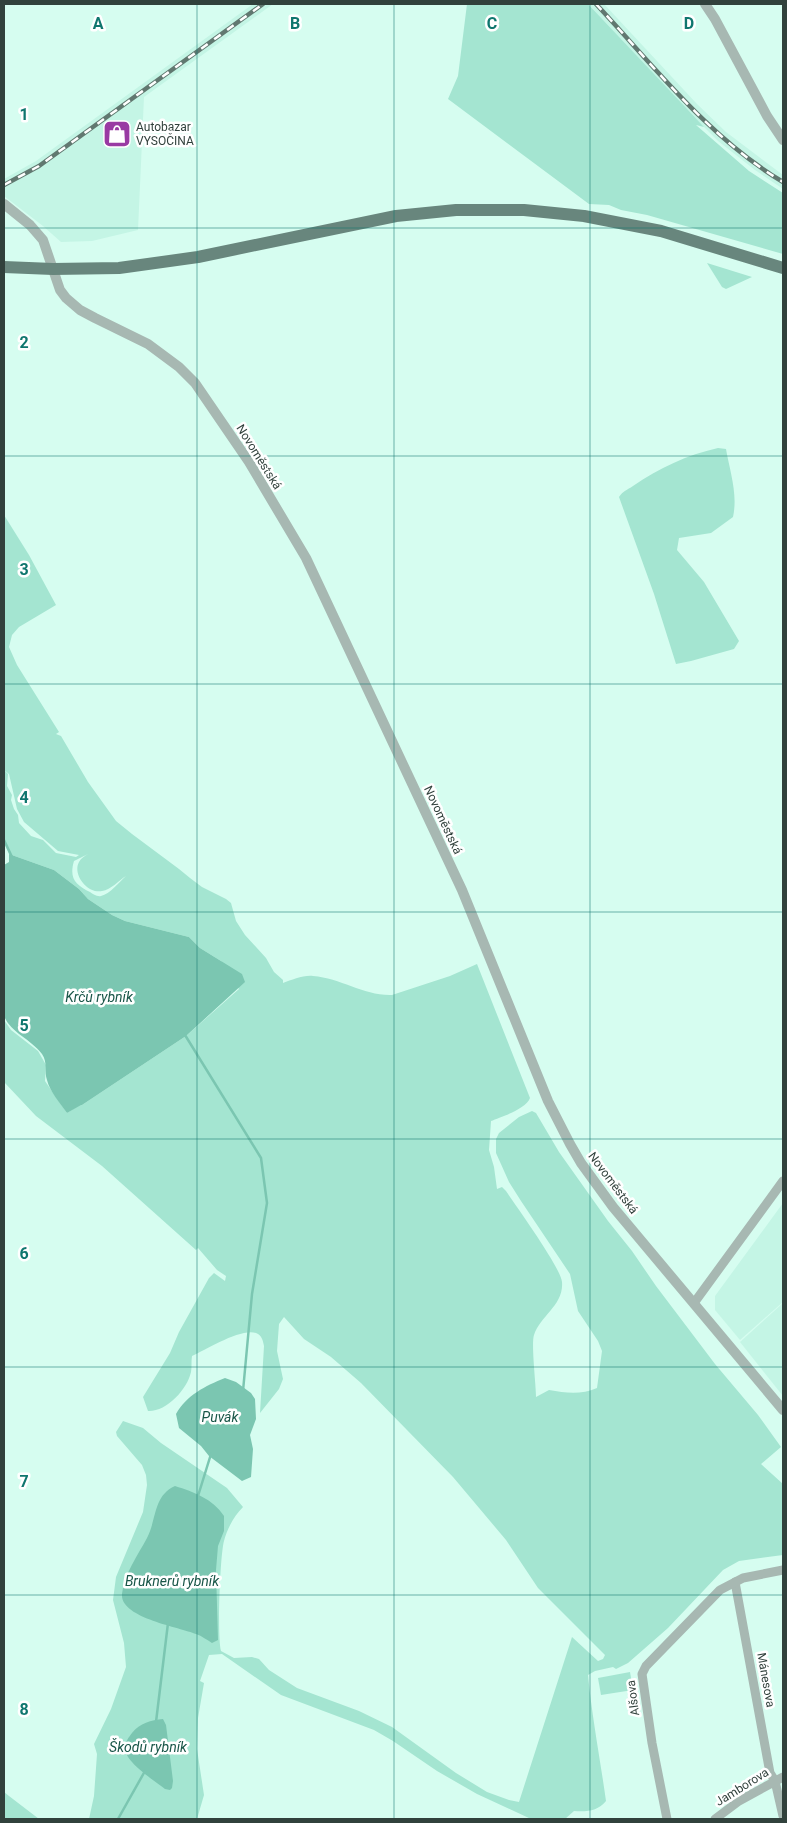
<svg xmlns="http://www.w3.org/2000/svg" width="787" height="1823" viewBox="0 0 787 1823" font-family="Roboto,sans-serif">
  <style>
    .built { fill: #c4f5e5 }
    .green { fill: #a4e5d1; fill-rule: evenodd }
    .water { fill: #7bc6b1 }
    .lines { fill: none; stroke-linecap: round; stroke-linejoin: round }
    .stream { stroke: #7bc6b1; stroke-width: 2.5 }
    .minor { stroke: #a7b8b2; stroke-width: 9 }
    .tertiary { stroke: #a7b8b2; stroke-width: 10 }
    .primary { stroke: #68867d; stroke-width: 12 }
    .rail-casing { stroke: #617870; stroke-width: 4.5 }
    .rail { stroke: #fff; stroke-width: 2.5; stroke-dasharray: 8; stroke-linecap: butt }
    .grid { fill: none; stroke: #0f766e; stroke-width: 1; stroke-opacity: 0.55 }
    .labels { text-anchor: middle; stroke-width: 5; stroke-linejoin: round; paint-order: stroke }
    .poi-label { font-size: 12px; fill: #31413c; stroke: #fff; text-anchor: start }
    .street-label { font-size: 12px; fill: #31413c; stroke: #fff }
    .water-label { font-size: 14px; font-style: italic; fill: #195648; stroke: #fff }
    .grid-label { font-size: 16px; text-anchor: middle; font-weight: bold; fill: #0f766e; stroke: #fff; stroke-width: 5; stroke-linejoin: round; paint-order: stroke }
  </style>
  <rect width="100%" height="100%" fill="#d6fdf0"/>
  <g class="built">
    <path d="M253,4h20l-129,93 -6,133 -46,11 -31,1 -18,-16 -39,-30v-17l32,-18z"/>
    <path d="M588,4h16l93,100 29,28 57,43v14l-28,-19 -37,-29 -29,-29z"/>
    <path d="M783,1203v99l-43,38 -25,-30v-14z"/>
    <path d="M783,1303v93l-43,-54z"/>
  </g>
  <g class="green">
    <path d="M467,4h121l116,123 -8,-2 53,46 34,22v61l-136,-39 -26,-5 -12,-5 -20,-1 -141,-105 10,-23z"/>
    <path d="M707,263l45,14 -26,12 -4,-2z"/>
    <path d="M718,448l8,1c4,23 12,45 7,68l-22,16 -32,5 -2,12 27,32 35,59 -5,8 -43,12 -15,3 -22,-70 -35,-97c4,-6 8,-7 14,-11 26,-18 54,-31 85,-38z"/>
    <path d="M4,515l25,40 27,50 -37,22 -7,8 -3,12 8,18 42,67 -3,2 5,2 27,46 28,39 16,13 47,35 11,9 12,9 24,12 5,4 5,18 9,14 21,23 8,14 9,8v3c9,-3 20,-8 30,-7 28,2 51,20 79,19l58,-19 27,-12 53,134c-4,11 -29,19 -39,23l-2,29 5,17 3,22 5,-2 4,4c10,15 55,77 56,91 2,23 -22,34 -28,53 -3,9 2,50 2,62l13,-7c17,3 32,5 48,-2l5,-37 -4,-10 -20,-30 -8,-37 -49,-73 -12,-19 -13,-29v-14l3,-6 20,-16 13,-6 4,2 23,39 49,69 24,30 24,35 59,78 43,51 23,32 -20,17 22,20v71l-44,6 -16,9 -55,58 -40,35 -12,6 -3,-2 -18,4 -7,4c4,42 12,83 18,126 -8,10 -19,11 -32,10l-9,8h-34l-54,-25 -40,-23 -44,-30 -19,-11 -93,-35 -59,-41 -13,1 -9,26 4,2 -6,35 -1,31 7,46 -7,24h-108l5,-23 3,-42 -3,-10 17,-35 15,-42 -2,-24 -11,-43 3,-23 27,-65 4,-27 -1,-10 -4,-10 -25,-29 -1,-4 7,-11 20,7 18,15 66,45 16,19c-9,9 -16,22 -19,34 -4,14 -7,96 -3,110l13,7 18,-1 7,2 10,11 28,18 62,23 33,16 64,46 31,19 22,8 10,2 53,-165 26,24 5,-2 2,-4 -67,-67 -32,-48 -53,-63 -92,-94 -30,-26 -27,-18 -20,-22 -5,7 -2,27 6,28 -4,10 -19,24 4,-67c-1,-5 -2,-11 -8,-13 -15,-5 -49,16 -64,23 -1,5 0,11 -1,16 -4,18 -25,40 -43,39l-5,-14 27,-44 9,-21 30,-54 5,-5 11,8 1,-5 -9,-6 -19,-22 -2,2 -94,-84 -66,-50 -32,-34v-62l7,10 27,21 8,14 -1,16 22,32 14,-9 1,1 104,-69 53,-47 -18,-28 -21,-13 -11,-11 -64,-16 -13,-6 -24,-16 -9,-10 -25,-19 -45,-16 -5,-11v-73l4,4 -1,12 5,9 -1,5 3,9 4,6 1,8 12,13 12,4 13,13 20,4 3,-2 -21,-4 -34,-29 -7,-13 -8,-35 -5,-4zM88,854c-3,2 -7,4 -9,8 -7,13 9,32 23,29 9,-1 17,-11 24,-15 -7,6 -16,18 -25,20 -4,1 -8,-2 -11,-4 -15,-7 -21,-14 -16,-31z"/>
    <path d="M630,1672l3,18 -32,5 -3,-17z"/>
    <path d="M4,1792l5,4 30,23h-35z"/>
  </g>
  <g class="water">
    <path d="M9,854l45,16 25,19 9,10 24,16 13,6 64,16 11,11 42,26 3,8 -59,54 -104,69h-1l-14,8c-7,-10 -17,-21 -20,-33 -3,-9 1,-17 -5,-26 -11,-15 -31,-21 -38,-38v-151l5,-3z"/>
    <path d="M225,1378l11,4 15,11 4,6 1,20 -6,16 3,14 -2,28 -9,4 -33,-25 -8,-10 -22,-18 -3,-14c11,-19 29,-28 49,-36z"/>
    <path d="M175,1486c19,6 38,13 49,30v15l-6,15 -2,24 2,70 -6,3c-5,-3 -10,-7 -16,-9 -16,-7 -76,-16 -74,-40 2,-20 16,-39 25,-56 10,-19 6,-42 28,-52z"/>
    <path d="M163,1719l3,6 7,56 -1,7 -2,2 -5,-1c-10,-8 -42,-28 -40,-42 0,-5 4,-10 7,-14 8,-10 19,-13 31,-14z"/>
  </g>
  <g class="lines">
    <g class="stream">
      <path d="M4,840l8,17"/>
      <path d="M185,1035l76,123 6,45 -15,91 -9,97"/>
      <path d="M198,1496l13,-42"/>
      <path d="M156,1722l12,-99"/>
      <path d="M118,1819l27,-48"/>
    </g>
    <g class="minor">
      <path d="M694,1303l89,-122"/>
      <path d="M735,1582l35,191 5,8 8,35"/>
      <path d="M667,1819l-15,-76 -10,-69 4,-8 74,-76 23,-12 40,-8"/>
      <path d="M715,1819l24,-18 44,-24"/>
    </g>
    <g class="tertiary">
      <path d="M705,4l10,15 52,97 16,24"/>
      <path d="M4,204l26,21 13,15 17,50 6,8 14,12 15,8 53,26 31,23 16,16 54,79 57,96 156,332 86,211 22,43 11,19 32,44 170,203"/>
    </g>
    <path class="primary" d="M4,267l49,2 66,-1 79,-11 198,-41 60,-6h68l60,6 77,15 122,37"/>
    <defs>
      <g id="rail">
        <path d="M596,4c58,62 113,134 187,178"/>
        <path d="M4,185l35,-19 224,-162"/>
      </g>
    </defs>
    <use href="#rail" class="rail-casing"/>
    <use href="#rail" class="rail"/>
  </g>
  <path class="grid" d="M197,4v1815M394,4v1815M590,4v1815M4,228h779M4,456h779M4,684h779M4,912h779M4,1139h779M4,1367h779M4,1595h779"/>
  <defs>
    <symbol id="shop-square" viewBox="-11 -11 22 22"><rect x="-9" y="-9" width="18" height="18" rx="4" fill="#993aa3" stroke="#fff"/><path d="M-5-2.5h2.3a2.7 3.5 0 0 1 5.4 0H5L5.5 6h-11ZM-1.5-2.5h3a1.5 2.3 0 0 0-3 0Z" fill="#fff"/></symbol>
  </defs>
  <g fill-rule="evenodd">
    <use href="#shop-square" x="101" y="118" width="32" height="32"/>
  </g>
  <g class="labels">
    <g class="poi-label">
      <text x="136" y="131">Autobazar<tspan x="136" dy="14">VYSOČINA</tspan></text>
    </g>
    <g class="street-label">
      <text transform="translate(259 457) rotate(58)" y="4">Novoměstská</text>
      <text transform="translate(443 820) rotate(65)" y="4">Novoměstská</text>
      <text transform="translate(613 1183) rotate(53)" y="4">Novoměstská</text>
      <text transform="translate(766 1680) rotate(80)" y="4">Mánesova</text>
      <text transform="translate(633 1698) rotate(-97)" y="4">Alšova</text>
      <text transform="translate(742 1787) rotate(-32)" y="4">Jamborova</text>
    </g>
    <g class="water-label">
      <text x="99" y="1002">Krčů rybník</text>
      <text x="220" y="1422">Puvák</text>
      <text x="172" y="1586">Bruknerů rybník</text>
      <text x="148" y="1752">Škodů rybník</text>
    </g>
  </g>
  <g class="grid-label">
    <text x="98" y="29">A</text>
    <text x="295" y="29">B</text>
    <text x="492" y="29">C</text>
    <text x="689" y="29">D</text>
    <text x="24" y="120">1</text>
    <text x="24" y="348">2</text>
    <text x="24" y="575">3</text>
    <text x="24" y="803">4</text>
    <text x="24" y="1031">5</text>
    <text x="24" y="1259">6</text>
    <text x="24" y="1487">7</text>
    <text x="24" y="1715">8</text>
  </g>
  <rect width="787" height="1823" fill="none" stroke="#31413c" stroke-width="10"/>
</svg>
